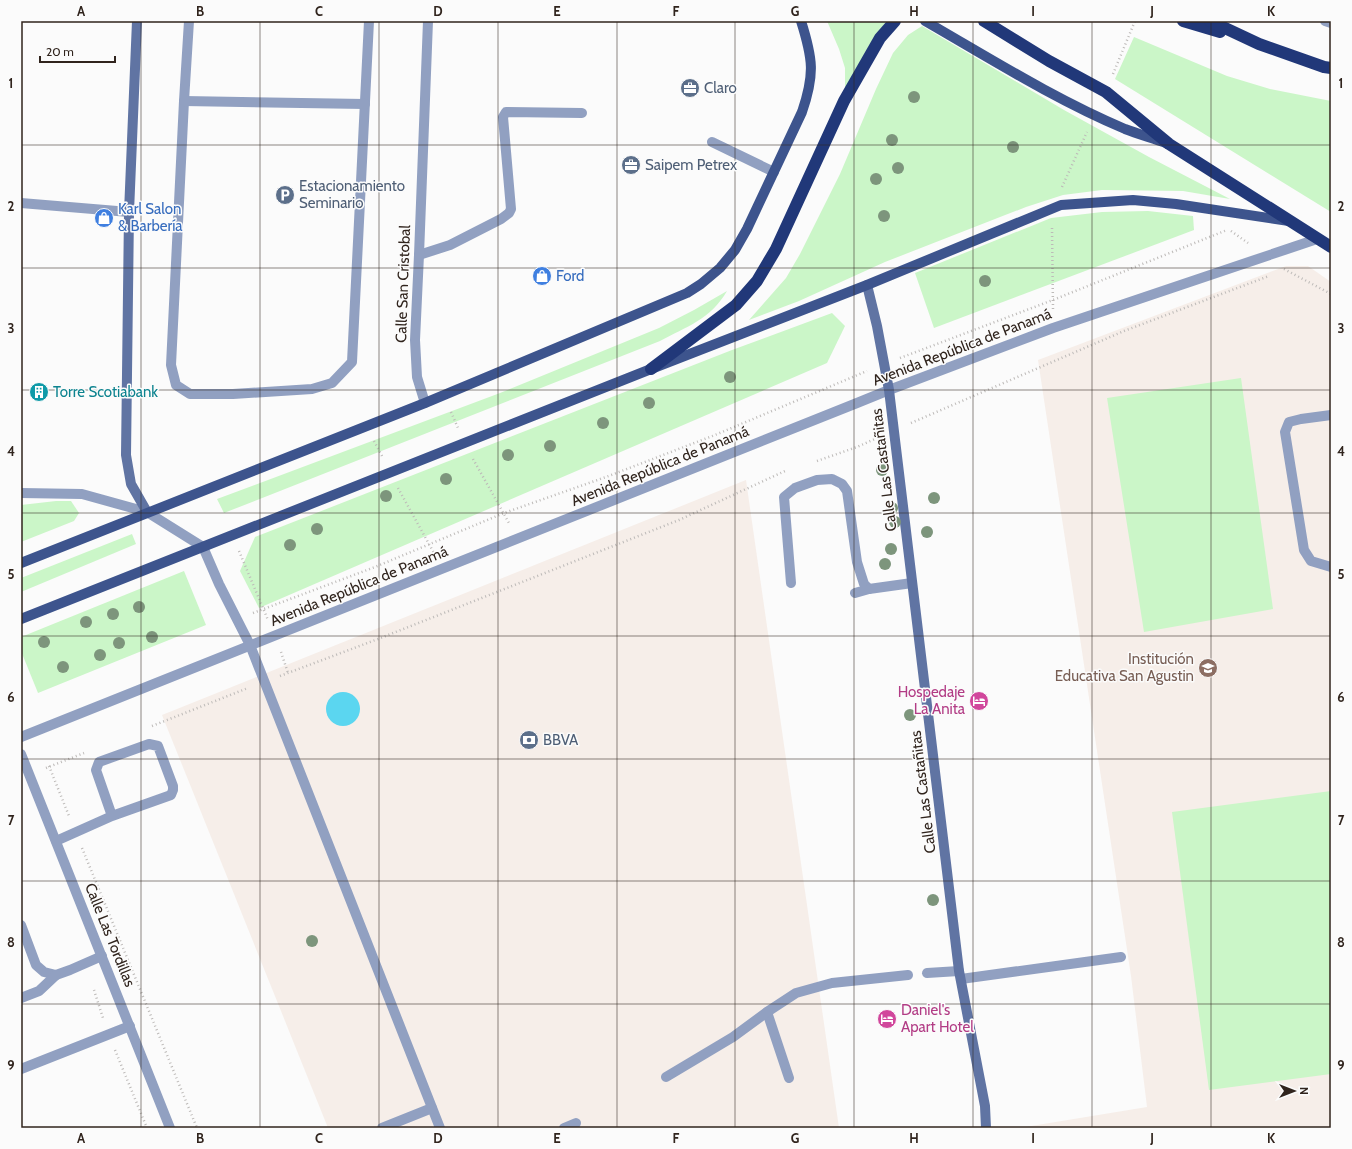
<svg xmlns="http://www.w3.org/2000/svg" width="1352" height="1149" viewBox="0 0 1352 1149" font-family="Cabin,sans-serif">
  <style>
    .built { fill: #f6eee9 }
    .green { fill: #cbf6c8 }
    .water { fill: #5bd6f0 }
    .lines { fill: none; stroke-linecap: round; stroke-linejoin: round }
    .path { stroke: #bdbab8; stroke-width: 2.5; stroke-dasharray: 1 3; stroke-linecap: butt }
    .lane { stroke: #91a0c1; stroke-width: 10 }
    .street { stroke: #91a0c1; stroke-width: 10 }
    .secondary { stroke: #6074a3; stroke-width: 10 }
    .primary { stroke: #3d548d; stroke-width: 10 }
    .highway { stroke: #213879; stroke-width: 12 }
    .tree { fill: #7d957c }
    .grid { fill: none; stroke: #30241d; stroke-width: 1; stroke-opacity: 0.55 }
    .labels { text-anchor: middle; stroke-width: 3; stroke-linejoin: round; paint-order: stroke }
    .service-label { font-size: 15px; fill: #4e5e75; stroke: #fbfbfb; text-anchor: start }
    .shop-label { font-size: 15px; fill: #366cbe; stroke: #fbfbfb; text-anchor: start }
    .street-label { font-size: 15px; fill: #30241d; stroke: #fbfbfb }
    .culture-label { font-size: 15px; fill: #0d838f; stroke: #fbfbfb; text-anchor: start }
    .education-label { font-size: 15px; fill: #785e54; stroke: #fbfbfb; text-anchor: end }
    .hotel-label { font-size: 15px; fill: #b23c85; stroke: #fbfbfb; text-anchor: end }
    .neatline { fill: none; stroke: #30241d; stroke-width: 1.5 }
    .grid-label { font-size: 13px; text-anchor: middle; font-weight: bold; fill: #30241d }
  </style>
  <rect width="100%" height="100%" fill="#fbfbfb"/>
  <g class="built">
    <path d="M1286,266h22l23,16v846h-305l-1,-1 122,-20 -16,-131 -93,-616z"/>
    <path d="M746,480l93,648h-511l-166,-413z"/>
  </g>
  <g class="green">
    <path d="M827,21h60c-19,21 -30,48 -42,73v-26l-6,-19z"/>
    <path d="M922,26l142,84 85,47 81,42 -47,-8 -81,-1 -39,5 -37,12 -141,55 -86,39 -50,19 37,-42 14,-24 40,-80 36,-85 17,-36 15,-18z"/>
    <path d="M1134,37l93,39 43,13 61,12v111l-216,-133z"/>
    <path d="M1148,211l45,5 1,14 -260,98 -19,-55 136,-55 51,-6z"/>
    <path d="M727,291c-16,28 -41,36 -67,50l-436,172 -7,-14 283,-106 159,-65 35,-18z"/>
    <path d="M832,313l13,13 -18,37 -568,245 -19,-37 15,-34 477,-187z"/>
    <path d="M1241,378l32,231 -129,23 -37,-234z"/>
    <path d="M56,501h15l8,12 -5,8 -53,21v-37z"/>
    <path d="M132,534l4,10 -115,48v-14z"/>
    <path d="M184,571l22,54 -168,68 -17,-42v-14z"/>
    <path d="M1331,791v283l-122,16 -37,-278z"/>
  </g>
  <circle class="water" cx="343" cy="709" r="17"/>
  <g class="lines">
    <g class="path">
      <path d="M1113,74l22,-53"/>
      <path d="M1062,187l25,-55"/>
      <path d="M1052,228l1,81"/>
      <path d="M1231,231l17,12"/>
      <path d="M1284,269l47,25"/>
      <path d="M900,358l153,-58 174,-70"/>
      <path d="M451,412l7,16"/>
      <path d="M911,423l213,-92 145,-55"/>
      <path d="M374,441l8,15"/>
      <path d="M473,459l36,64"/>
      <path d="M817,461l40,-14 20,-9"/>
      <path d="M398,488l36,65"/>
      <path d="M239,551l29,69"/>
      <path d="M253,613l122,-46 129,-54 102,-36 109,-42 152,-64"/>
      <path d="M281,652l7,21"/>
      <path d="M280,676l98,-37 301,-119 106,-49"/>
      <path d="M152,726l96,-38"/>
      <path d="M49,766l20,50"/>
      <path d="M46,768l38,-15"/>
      <path d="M82,848l115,280"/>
      <path d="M94,990l9,28"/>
      <path d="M115,1050l32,78"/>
    </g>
    <g class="lane">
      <path d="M189,21l-5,80 -13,264 5,20 14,9h43l79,-5 20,-6 20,-21 17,-341"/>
      <path d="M1325,21l6,2"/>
      <path d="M184,101l181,3"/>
      <path d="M712,142l62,30"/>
      <path d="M419,255l31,-10 51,-26 8,-6 2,-4 -8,-92 3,-5 76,1"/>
      <path d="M1331,415l-30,4 -12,3 -4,10 19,118 7,11 20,6"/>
      <path d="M791,583l-7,-86 11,-9 22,-8 15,-1 10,5 5,7 10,71 7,22 5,5 -14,4"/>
      <path d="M869,589l43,-6"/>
      <path d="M250,645l190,483"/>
      <path d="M56,841l56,-25 59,-21 2,-5v-4l-15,-40 -9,-2 -50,18 -3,8 16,46"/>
      <path d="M21,925l15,40 8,7 12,3 14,-5 32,-14"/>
      <path d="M927,973l32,-2"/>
      <path d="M961,979l160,-22"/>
      <path d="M21,998l18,-7 17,-16"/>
      <path d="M767,1012l22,66"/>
      <path d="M666,1077l67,-40 34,-25 29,-19 36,-10 76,-8"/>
      <path d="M382,1128l50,-20"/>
      <path d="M564,1128l12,-5"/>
    </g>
    <g class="street">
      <path d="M21,203l108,9"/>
      <path d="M425,403l-8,-26 -2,-37 4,-85 9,-234"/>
      <path d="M21,493l61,1 65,18 56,35 16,37 31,61"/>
      <path d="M21,737l836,-334 32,-13 164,-62 264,-89"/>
      <path d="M21,754l149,374"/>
      <path d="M21,1069l109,-43"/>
    </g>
    <g class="secondary">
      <path d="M137,21l-8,191 -3,243 5,29 16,28"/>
      <path d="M867,285l10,41 12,64 70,581 26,135 1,22"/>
    </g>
    <g class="primary">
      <path d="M925,21c66,38 131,79 200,108 13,5 27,9 41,14"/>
      <path d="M21,563l404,-160 262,-110 14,-9 19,-16 15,-18 12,-21 55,-117c13,-38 11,-53 -1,-91"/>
      <path d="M21,619l630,-250 216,-84 194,-80 72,-5 43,4 113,17"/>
    </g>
    <g class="highway">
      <path d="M984,21l65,40 57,31 63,52 162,103"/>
      <path d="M1183,21l37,11"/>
      <path d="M1210,21l49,23 65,23 7,1"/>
      <path d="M651,369l85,-64 21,-24 19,-32 68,-148 36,-63 15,-17"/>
    </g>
  </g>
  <g class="tree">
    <circle cx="914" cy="97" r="6"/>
    <circle cx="892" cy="140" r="6"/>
    <circle cx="1013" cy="147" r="6"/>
    <circle cx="898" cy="168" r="6"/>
    <circle cx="876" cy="179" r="6"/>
    <circle cx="884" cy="216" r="6"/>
    <circle cx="985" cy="281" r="6"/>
    <circle cx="730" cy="377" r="6"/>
    <circle cx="649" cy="403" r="6"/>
    <circle cx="603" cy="423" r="6"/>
    <circle cx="550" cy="446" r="6"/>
    <circle cx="508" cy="455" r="6"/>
    <circle cx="882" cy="470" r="6"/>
    <circle cx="446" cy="479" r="6"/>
    <circle cx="386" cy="496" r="6"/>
    <circle cx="934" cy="498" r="6"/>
    <circle cx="892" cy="508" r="6"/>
    <circle cx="895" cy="522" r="6"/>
    <circle cx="317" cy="529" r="6"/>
    <circle cx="927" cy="532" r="6"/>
    <circle cx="290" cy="545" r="6"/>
    <circle cx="891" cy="549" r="6"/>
    <circle cx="885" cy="564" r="6"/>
    <circle cx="139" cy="607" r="6"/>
    <circle cx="113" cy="614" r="6"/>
    <circle cx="86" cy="622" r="6"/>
    <circle cx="152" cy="637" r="6"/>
    <circle cx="44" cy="642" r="6"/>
    <circle cx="119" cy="643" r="6"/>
    <circle cx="100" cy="655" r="6"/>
    <circle cx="63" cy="667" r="6"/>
    <circle cx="910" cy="715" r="6"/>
    <circle cx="933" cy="900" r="6"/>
    <circle cx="312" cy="941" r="6"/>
  </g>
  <path class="grid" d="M141,21v1107M260,21v1107M379,21v1107M498,21v1107M617,21v1107M735,21v1107M854,21v1107M973,21v1107M1092,21v1107M1211,21v1107M21,145h1310M21,268h1310M21,390h1310M21,513h1310M21,636h1310M21,759h1310M21,881h1310M21,1004h1310"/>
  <defs>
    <symbol id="office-disc" viewBox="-11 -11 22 22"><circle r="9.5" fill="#5c6f8a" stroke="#fbfbfb"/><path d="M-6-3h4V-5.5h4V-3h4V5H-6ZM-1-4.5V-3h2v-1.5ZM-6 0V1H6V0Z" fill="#fff"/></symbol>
    <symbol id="parking-disc" viewBox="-11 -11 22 22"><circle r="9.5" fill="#5c6f8a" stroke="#fbfbfb"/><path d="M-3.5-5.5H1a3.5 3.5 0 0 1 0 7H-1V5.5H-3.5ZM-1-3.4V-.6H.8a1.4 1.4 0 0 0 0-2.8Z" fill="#fff"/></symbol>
    <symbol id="shop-disc" viewBox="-11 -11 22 22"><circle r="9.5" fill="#3f7fe0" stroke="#fbfbfb"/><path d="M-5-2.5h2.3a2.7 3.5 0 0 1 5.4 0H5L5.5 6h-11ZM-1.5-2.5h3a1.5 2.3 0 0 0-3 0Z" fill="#fff"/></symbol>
    <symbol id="building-disc" viewBox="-11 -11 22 22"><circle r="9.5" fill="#0f9aa8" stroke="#fbfbfb"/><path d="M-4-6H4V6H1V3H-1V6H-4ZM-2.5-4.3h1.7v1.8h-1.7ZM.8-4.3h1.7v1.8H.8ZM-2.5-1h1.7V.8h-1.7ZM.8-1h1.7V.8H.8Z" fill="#fff"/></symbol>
    <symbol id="school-disc" viewBox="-11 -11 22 22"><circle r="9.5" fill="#8d6e63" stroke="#fbfbfb"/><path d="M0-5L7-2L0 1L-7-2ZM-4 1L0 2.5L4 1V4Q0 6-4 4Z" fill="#fff"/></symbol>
    <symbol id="hotel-disc" viewBox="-11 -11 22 22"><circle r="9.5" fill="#d1479c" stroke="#fbfbfb"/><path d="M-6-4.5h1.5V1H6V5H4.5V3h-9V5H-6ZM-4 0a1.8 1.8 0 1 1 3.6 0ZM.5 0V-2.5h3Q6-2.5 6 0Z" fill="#fff"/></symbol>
    <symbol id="bank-disc" viewBox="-11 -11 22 22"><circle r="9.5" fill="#5c6f8a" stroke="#fbfbfb"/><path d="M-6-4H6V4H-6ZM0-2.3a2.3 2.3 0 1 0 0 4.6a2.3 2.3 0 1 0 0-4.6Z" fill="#fff"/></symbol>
  </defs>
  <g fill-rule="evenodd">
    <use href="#office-disc" x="679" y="77" width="22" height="22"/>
    <use href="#office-disc" x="620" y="154" width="22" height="22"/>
    <use href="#parking-disc" x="274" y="184" width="22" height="22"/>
    <use href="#shop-disc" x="93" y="207" width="22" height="22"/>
    <use href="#shop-disc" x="531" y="265" width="22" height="22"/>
    <use href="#building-disc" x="28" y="381" width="22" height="22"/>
    <use href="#school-disc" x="1197" y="657" width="22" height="22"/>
    <use href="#hotel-disc" x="968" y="690" width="22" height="22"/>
    <use href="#bank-disc" x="518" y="729" width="22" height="22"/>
    <use href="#hotel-disc" x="876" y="1008" width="22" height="22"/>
  </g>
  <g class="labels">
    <g class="service-label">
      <text x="704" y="93">Claro</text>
      <text x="645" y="170">Saipem Petrex</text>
      <text x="299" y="191">Estacionamiento<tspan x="299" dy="17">Seminario</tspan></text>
      <text x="543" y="745">BBVA</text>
    </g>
    <g class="shop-label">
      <text x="118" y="214">Karl Salon<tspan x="118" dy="17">&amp; Barbería</tspan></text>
      <text x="556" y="281">Ford</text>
    </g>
    <g class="street-label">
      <text transform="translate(403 284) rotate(-88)" y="5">Calle San Cristobal</text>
      <text transform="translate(962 347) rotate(-21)" y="5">Avenida República de Panamá</text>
      <text transform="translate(660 466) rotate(-22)" y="5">Avenida República de Panamá</text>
      <text transform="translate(884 470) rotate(-97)" y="5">Calle Las Castañitas</text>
      <text transform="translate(359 586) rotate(-22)" y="5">Avenida República de Panamá</text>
      <text transform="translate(923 792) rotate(-97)" y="5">Calle Las Castañitas</text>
      <text transform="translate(110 935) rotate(68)" y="5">Calle Las Tordillas</text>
    </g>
    <g class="culture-label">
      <text x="53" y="397">Torre Scotiabank</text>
    </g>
    <g class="education-label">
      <text x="1194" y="664">Institución<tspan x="1194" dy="17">Educativa San Agustin</tspan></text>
    </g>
    <g class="hotel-label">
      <text x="965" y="697">Hospedaje<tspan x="965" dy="17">La Anita</tspan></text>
      <text x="901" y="1015" text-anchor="start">Daniel's<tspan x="901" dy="17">Apart Hotel</tspan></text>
    </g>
  </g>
  <rect width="1352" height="1149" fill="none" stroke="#fbfbfb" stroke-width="44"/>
  <g transform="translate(1294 1091) rotate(90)" stroke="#fbfbfb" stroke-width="3" paint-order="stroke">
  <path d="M0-3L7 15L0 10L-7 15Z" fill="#30241d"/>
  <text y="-6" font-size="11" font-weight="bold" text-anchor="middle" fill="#30241d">N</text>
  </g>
  <path d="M40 56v6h75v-6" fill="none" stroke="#30241d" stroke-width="2"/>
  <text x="46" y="56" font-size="12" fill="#30241d" stroke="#fbfbfb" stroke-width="3" paint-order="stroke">20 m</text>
  <rect x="22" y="22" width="1308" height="1105" class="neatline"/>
  <g class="grid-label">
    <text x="81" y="16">A</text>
    <text x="200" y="16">B</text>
    <text x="319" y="16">C</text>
    <text x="438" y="16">D</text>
    <text x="557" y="16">E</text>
    <text x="676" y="16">F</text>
    <text x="795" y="16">G</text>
    <text x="914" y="16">H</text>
    <text x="1033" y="16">I</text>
    <text x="1152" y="16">J</text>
    <text x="1271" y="16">K</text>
    <text x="11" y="88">1</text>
    <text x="1341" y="88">1</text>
    <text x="11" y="211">2</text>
    <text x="1341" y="211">2</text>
    <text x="11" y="333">3</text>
    <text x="1341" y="333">3</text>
    <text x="11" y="456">4</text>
    <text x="1341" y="456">4</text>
    <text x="11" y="579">5</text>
    <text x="1341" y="579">5</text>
    <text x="11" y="702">6</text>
    <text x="1341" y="702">6</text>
    <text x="11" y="825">7</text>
    <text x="1341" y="825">7</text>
    <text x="11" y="947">8</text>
    <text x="1341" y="947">8</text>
    <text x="11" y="1070">9</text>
    <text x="1341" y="1070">9</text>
    <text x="81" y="1143">A</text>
    <text x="200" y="1143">B</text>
    <text x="319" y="1143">C</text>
    <text x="438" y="1143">D</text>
    <text x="557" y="1143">E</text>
    <text x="676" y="1143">F</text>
    <text x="795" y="1143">G</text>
    <text x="914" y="1143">H</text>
    <text x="1033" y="1143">I</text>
    <text x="1152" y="1143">J</text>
    <text x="1271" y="1143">K</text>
  </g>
</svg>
